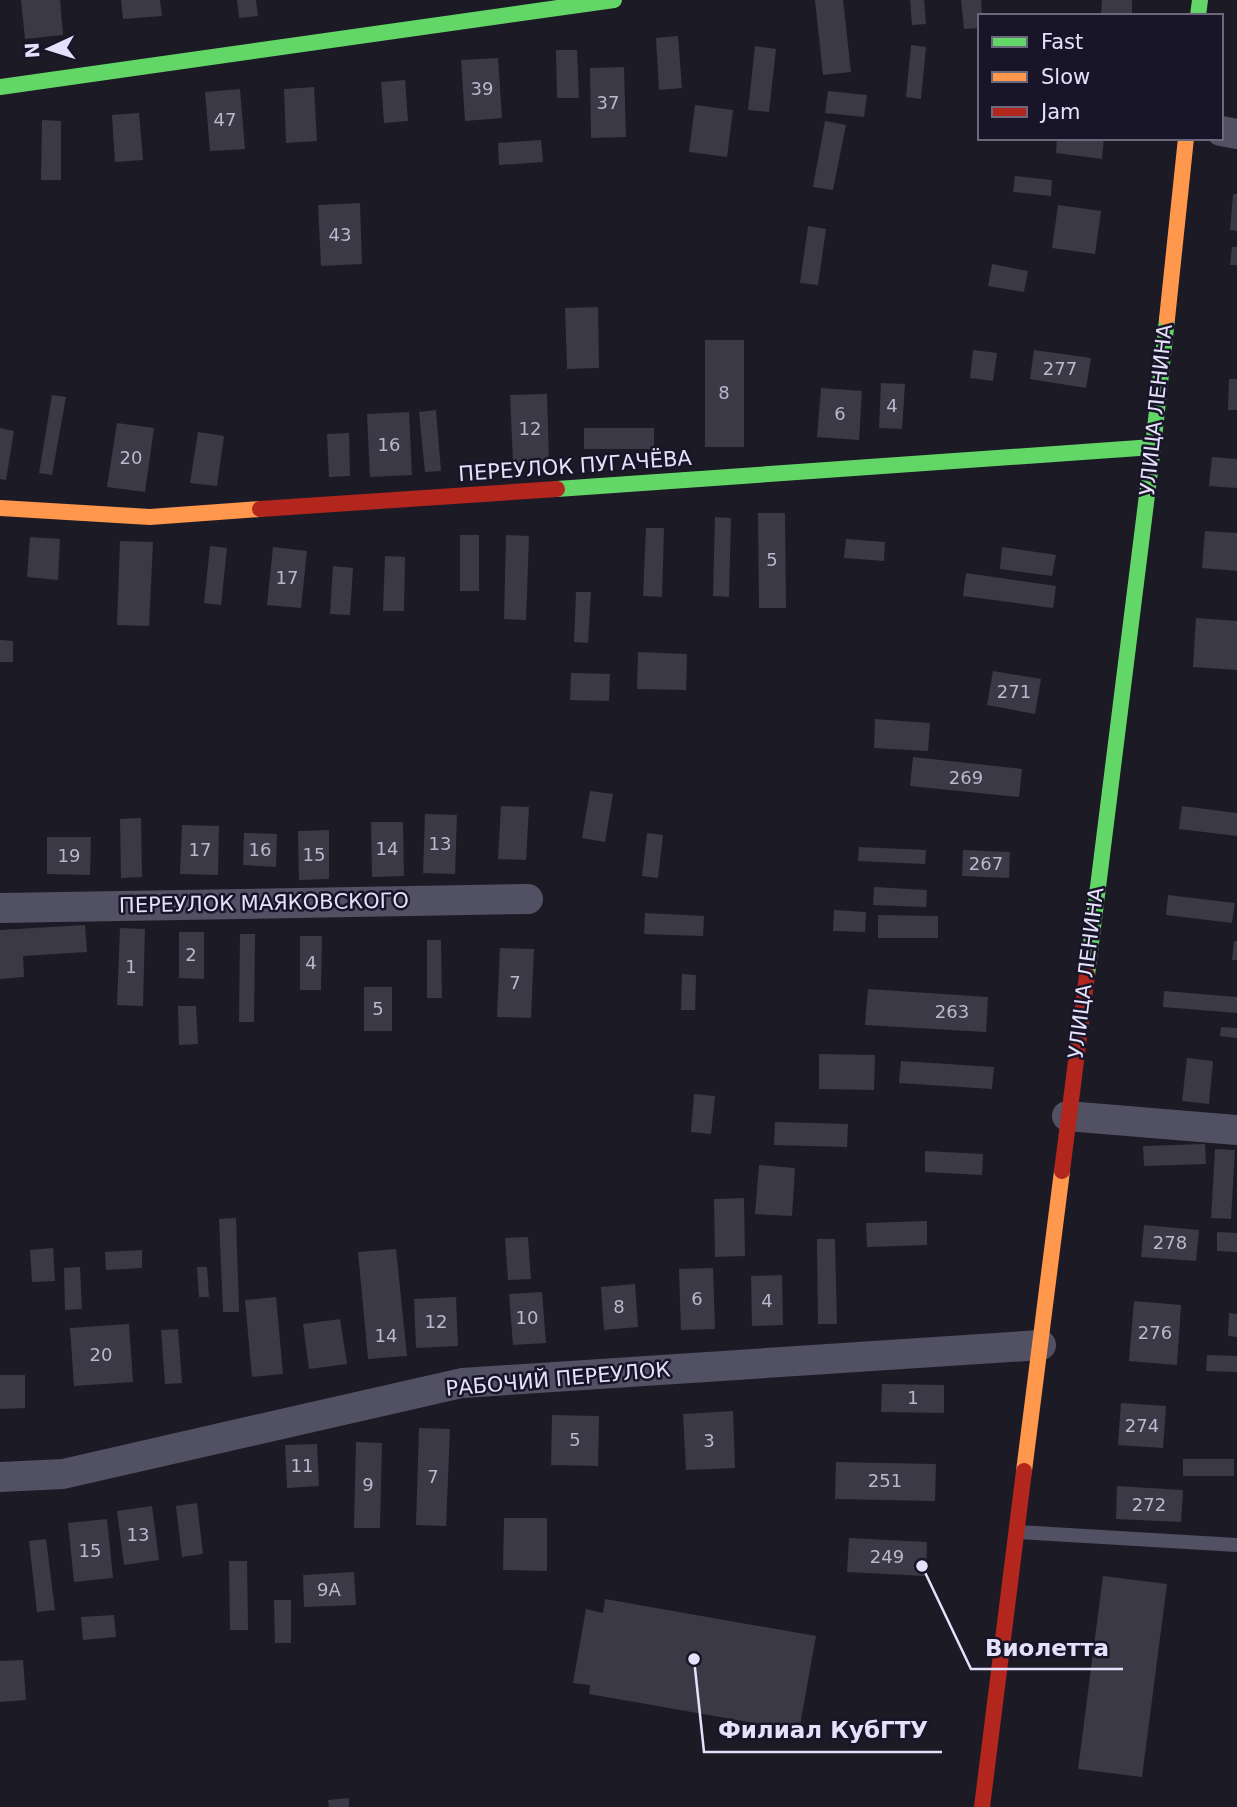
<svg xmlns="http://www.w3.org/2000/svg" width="1237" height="1807" viewBox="0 0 1237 1807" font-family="'DejaVu Sans',sans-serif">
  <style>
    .building { fill: #3b3945 }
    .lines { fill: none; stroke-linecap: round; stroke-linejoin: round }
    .lane { stroke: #525063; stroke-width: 14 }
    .street { stroke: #525063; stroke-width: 30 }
    .fast { stroke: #63d668; stroke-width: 16 }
    .slow { stroke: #ff974d; stroke-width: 16 }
    .jam { stroke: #b3261e; stroke-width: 16 }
    .labels { text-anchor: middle; stroke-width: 5; stroke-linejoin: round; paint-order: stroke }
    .number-label { font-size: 18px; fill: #bab7ce }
    .street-label { font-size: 21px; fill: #e5e1fb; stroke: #191529 }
    .leader { fill: none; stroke: #e5e1fb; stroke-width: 2.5 }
    .callout-dot { fill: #e5e1fb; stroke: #191529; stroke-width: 2.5 }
    .callout-label { font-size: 23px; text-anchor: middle; font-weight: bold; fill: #e5e1fb; stroke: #191529; stroke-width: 5; stroke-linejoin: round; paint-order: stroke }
  </style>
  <rect width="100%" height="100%" fill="#1c1a24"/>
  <g class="building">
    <path d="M21,0h39l3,35 -38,4z"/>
    <path d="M121,0h39l2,16 -39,3z"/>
    <path d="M237,0h19l2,16 -19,2z"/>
    <path d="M815,0h28l8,72 -28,3z"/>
    <path d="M910,0h14l2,24 -14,1z"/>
    <path d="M961,0h20l1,16h-2v12l-16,1z"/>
    <path d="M1102,0h30v15l-31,-1z"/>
    <path d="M678,36l4,52 -23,2 -3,-52z"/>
    <path d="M911,45l15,2 -5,52 -15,-2z"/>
    <path d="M755,46l21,3 -7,63 -21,-2z"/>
    <path d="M556,50h21l2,48h-22z"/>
    <path d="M498,58l4,60 -37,3 -4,-61z"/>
    <path d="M624,67l2,70 -35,1 -1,-70z"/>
    <path d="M405,80l3,41 -24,2 -3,-41z"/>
    <path d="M314,87l3,54 -31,2 -2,-54z"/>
    <path d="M240,89l5,60 -35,2 -5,-59z"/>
    <path d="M828,91l39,4 -3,22 -39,-4z"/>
    <path d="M695,105l38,5 -6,47 -38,-5z"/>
    <path d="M139,113l4,47 -28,2 -3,-47z"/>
    <path d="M42,120l19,1v59h-20z"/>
    <path d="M825,121l21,4 -13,65 -20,-3z"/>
    <path d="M1057,138h47l-2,21 -46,-6z"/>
    <path d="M541,140l2,22 -44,3 -1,-22z"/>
    <path d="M1015,176l37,4 -1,16 -38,-4z"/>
    <path d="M1233,194h4v37l-7,-1z"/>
    <path d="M360,203l2,61 -41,2 -3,-61z"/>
    <path d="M1058,205l43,6 -6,43 -43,-6z"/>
    <path d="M808,226l18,3 -8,56 -18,-2z"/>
    <path d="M1232,247h5v18h-7z"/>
    <path d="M992,264l36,7 -4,21 -36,-6z"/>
    <path d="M598,307l1,61 -32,1 -2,-61z"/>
    <rect x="705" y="340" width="39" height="107"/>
    <path d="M973,350l24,3 -4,28 -23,-3z"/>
    <path d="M1034,350l57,8 -5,30 -56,-9z"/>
    <path d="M1229,379h8v31h-9z"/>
    <path d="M881,383l24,1 -3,45 -23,-1z"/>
    <path d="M821,388l41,3 -3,49 -42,-3z"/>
    <path d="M547,394l2,68 -36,1 -3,-68z"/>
    <path d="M52,395l14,2 -14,78 -13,-2z"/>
    <path d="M436,410l5,61 -16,1 -6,-60z"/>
    <path d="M409,412l3,63 -42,2 -3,-63z"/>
    <path d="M117,423l37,5 -9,64 -38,-5z"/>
    <path d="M0,428l14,3 -8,49 -6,-1z"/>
    <rect x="584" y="428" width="70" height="21"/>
    <path d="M198,432l26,4 -7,50 -27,-3z"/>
    <path d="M349,433l1,43 -21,1 -2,-43z"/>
    <path d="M1212,457l25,2v29l-28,-2z"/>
    <path d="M758,513h27l1,95h-27z"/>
    <path d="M715,517l16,1 -2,79 -16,-1z"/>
    <path d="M646,528h18l-2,69 -19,-1z"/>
    <path d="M1205,531l32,2v38l-35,-3z"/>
    <rect x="460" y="535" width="19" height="56"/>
    <path d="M506,535l23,1 -3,84 -22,-1z"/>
    <path d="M30,537l30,2 -2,41 -31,-3z"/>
    <path d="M846,539l39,3 -1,19 -40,-3z"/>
    <path d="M120,541l33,1 -4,84 -32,-1z"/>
    <path d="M210,546l17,2 -6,57 -17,-2z"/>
    <path d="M273,547l34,4 -6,57 -34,-3z"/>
    <path d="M1002,547l54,8 -4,21 -52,-7z"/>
    <path d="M385,556l20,1 -1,54h-21z"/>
    <path d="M333,566l20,2 -3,47 -20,-1z"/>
    <path d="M966,573l90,13 -3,22 -90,-12z"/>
    <path d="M576,592h15l-3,51 -14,-1z"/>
    <path d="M1196,618l41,3v49l-44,-3z"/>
    <path d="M0,640l13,1v21h-13z"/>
    <path d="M638,652l49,2 -1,36 -49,-1z"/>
    <path d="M993,671l48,8 -6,35 -48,-9z"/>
    <path d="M571,673l39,1 -1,27 -39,-1z"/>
    <path d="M875,719l55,4 -2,28 -54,-3z"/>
    <path d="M913,757l109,12 -3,28 -109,-11z"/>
    <path d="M590,791l23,3 -8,48 -23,-4z"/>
    <path d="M501,806l28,1 -3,53 -28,-1z"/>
    <path d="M1182,806l55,7v23l-58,-7z"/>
    <path d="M425,814l32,1 -2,59 -32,-1z"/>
    <path d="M141,818l1,59 -21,1 -1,-59z"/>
    <path d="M371,822h32l1,54 -32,1z"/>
    <path d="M182,825l37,1 -1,49 -38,-1z"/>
    <path d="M329,830v49l-30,1 -1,-49z"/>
    <path d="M244,833l33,1 -1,33 -33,-2z"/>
    <path d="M647,833l16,2 -5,43 -16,-2z"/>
    <path d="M47,837h44l-1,38 -43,-1z"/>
    <path d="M859,847l67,3 -1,14 -67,-3z"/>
    <path d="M963,850l47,2 -1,26 -47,-2z"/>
    <path d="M874,887l53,3 -1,17 -53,-2z"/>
    <path d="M1168,895l67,8 -3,20 -66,-8z"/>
    <path d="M834,910l32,2 -1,20 -32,-1z"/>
    <path d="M645,913l59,3 -1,20 -59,-2z"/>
    <path d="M878,915l60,1v22h-60z"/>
    <path d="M85,925l2,27 -64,4 1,21 -24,2v-49z"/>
    <path d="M120,928l25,1 -2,77 -26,-1z"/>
    <path d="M179,932h25v47l-25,-1z"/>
    <path d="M240,934h15l-1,88h-15z"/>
    <path d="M300,936h22l-1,54h-21z"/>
    <path d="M427,940h14l1,58h-15z"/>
    <path d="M1234,941h3v19h-5z"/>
    <path d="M500,948l34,1 -3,69 -34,-1z"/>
    <path d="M682,974l14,1 -1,35h-14z"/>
    <rect x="364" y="987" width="28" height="44"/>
    <path d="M868,989l120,8 -2,35 -121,-7z"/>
    <path d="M1164,991l73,6v16l-74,-6z"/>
    <path d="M178,1006h18l2,38 -19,1z"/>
    <path d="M1221,1027l16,1v10l-17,-2z"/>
    <path d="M819,1054l56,1 -1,35 -55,-1z"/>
    <path d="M1187,1058l26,3 -4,43 -27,-3z"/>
    <path d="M901,1061l93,6 -2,22 -93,-6z"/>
    <path d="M694,1094l21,2 -4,38 -20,-2z"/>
    <path d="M775,1122l73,2 -1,23 -73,-2z"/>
    <path d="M1205,1144l1,20 -62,2 -1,-20z"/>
    <path d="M1215,1149l20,1 -4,69 -20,-1z"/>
    <path d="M925,1151l58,3 -1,21 -57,-3z"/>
    <path d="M759,1165l36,3 -3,48 -37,-2z"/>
    <path d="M744,1198l1,58 -30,1 -1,-58z"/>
    <path d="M236,1218l3,94h-16l-4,-93z"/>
    <path d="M927,1221v24l-60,2 -1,-24z"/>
    <path d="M1144,1225l55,5 -3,31 -55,-4z"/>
    <path d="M1217,1232l20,1v19l-20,-1z"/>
    <path d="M528,1237l3,42 -23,1 -3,-42z"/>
    <path d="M817,1239h18l2,85h-19z"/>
    <path d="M53,1248l2,33 -23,1 -2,-32z"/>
    <path d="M396,1249l11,107 -39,3 -10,-107z"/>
    <path d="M142,1250v18l-36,2 -1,-18z"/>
    <path d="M80,1267l2,42 -17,1 -1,-42z"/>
    <path d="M197,1267h10l2,30h-10z"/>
    <path d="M713,1268l2,61 -34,1 -2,-61z"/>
    <path d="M782,1275l1,50 -31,1 -1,-50z"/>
    <path d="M635,1284l3,43 -34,3 -3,-43z"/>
    <path d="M542,1292l4,51 -33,2 -4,-51z"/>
    <path d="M276,1297l7,77 -31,3 -7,-77z"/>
    <path d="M456,1297l2,49 -42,2 -2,-49z"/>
    <path d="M1134,1301l47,4 -4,60 -48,-4z"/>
    <path d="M1229,1313l8,1v23l-9,-1z"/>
    <path d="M340,1319l7,45 -38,5 -6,-45z"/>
    <path d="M129,1324l4,58 -59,4 -4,-58z"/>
    <path d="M178,1329l4,54 -17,1 -4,-54z"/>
    <path d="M1207,1355l30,1v16l-31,-1z"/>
    <path d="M0,1375h25v33l-25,1z"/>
    <path d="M882,1384l62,1v28l-63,-1z"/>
    <path d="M1121,1403l45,3 -3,42 -45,-3z"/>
    <path d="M733,1411l2,57 -49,2 -3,-56z"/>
    <path d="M552,1415l47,1 -1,50 -47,-1z"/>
    <path d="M419,1428l31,1 -4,97 -30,-1z"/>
    <path d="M356,1442l26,1 -2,85h-26z"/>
    <path d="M317,1444l2,42 -32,2 -2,-43z"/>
    <rect x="1183" y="1459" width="51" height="17"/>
    <path d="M836,1462l100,2 -1,37 -100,-2z"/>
    <path d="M1117,1486l66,4 -2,32 -65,-3z"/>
    <path d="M197,1503l6,51 -21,3 -6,-51z"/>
    <path d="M152,1506l7,54 -35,5 -7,-54z"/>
    <path d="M504,1518h43v53l-44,-1z"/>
    <path d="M107,1519l6,59 -39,4 -6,-59z"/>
    <path d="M849,1538l78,4 -1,34 -79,-4z"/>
    <path d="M46,1539l9,71 -18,2 -8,-71z"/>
    <path d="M229,1561h18l1,69h-18z"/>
    <path d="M354,1572l2,33 -52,2 -1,-32z"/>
    <path d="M1103,1576l64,8 -25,193 -64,-8z"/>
    <path d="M605,1599l211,37 -17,95 -210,-37 1,-9 -17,-2 13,-74 17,4z"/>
    <path d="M274,1600h17v43h-16z"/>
    <path d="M114,1615l2,22 -33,3 -2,-23z"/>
    <path d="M23,1660l3,40 -26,2v-41z"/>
    <path d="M349,1798v9h-20l-1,-7z"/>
  </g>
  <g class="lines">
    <path class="lane" d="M1018,1532l219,13"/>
    <g class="street">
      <path d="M1221,131l16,3"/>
      <path d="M0,908l528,-9"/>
      <path d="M1067,1116l170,14"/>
      <path d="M0,1477l63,-3 399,-91 579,-38"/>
    </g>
    <g class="fast">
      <path d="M1198,16l2,-16"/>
      <path d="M0,87l614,-87"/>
      <path d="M557,489l596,-42"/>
      <path d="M1087,975l66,-528 14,-128"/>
    </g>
    <g class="slow">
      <path d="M1167,319l19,-181"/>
      <path d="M0,508l150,9 110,-8"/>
      <path d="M1024,1471l38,-300"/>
    </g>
    <g class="jam">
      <path d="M260,509l297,-20"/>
      <path d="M1062,1171l25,-196"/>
      <path d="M982,1807l42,-336"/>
    </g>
  </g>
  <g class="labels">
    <g class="number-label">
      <text x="482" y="95">39</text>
      <text x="608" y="109">37</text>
      <text x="225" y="126">47</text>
      <text x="340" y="241">43</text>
      <text x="1060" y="375">277</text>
      <text x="724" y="399">8</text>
      <text x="892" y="412">4</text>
      <text x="840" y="420">6</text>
      <text x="530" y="435">12</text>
      <text x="389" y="451">16</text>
      <text x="131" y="464">20</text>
      <text x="772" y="566">5</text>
      <text x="287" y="584">17</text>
      <text x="1014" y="698">271</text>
      <text x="966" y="784">269</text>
      <text x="440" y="850">13</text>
      <text x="387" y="855">14</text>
      <text x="200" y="856">17</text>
      <text x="260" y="856">16</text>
      <text x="314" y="861">15</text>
      <text x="69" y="862">19</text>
      <text x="986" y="870">267</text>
      <text x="191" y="961">2</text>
      <text x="311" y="969">4</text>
      <text x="131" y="973">1</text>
      <text x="515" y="989">7</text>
      <text x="378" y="1015">5</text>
      <text x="952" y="1018">263</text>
      <text x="1170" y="1249">278</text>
      <text x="697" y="1305">6</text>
      <text x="767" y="1307">4</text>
      <text x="619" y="1313">8</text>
      <text x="527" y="1324">10</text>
      <text x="436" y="1328">12</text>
      <text x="1155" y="1339">276</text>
      <text x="386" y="1342">14</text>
      <text x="101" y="1361">20</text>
      <text x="913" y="1404">1</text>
      <text x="1142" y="1432">274</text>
      <text x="575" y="1446">5</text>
      <text x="709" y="1447">3</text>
      <text x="302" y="1472">11</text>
      <text x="433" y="1483">7</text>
      <text x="885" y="1487">251</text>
      <text x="368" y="1491">9</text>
      <text x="1149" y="1511">272</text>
      <text x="138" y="1541">13</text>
      <text x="90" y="1557">15</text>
      <text x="887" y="1563">249</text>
      <text x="329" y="1596">9А</text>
    </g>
    <g class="street-label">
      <text transform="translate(1156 410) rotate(-84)" y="7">УЛИЦА ЛЕНИНА</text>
      <text transform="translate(575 466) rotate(-4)" y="7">ПЕРЕУЛОК ПУГАЧЁВА</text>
      <text transform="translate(264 903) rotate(-1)" y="7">ПЕРЕУЛОК МАЯКОВСКОГО</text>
      <text transform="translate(1086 973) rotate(-83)" y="7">УЛИЦА ЛЕНИНА</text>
      <text transform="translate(558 1379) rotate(-5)" y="7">РАБОЧИЙ ПЕРЕУЛОК</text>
    </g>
  </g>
  <path class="leader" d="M922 1566L971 1669H1123M694 1659L704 1752H942"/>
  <g class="callout-dot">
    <circle cx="922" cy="1566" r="7"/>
    <circle cx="694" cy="1659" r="7"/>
  </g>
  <g class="callout-label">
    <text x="1047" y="1656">Виолетта</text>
    <text x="823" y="1738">Филиал КубГТУ</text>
  </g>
  <rect x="978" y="14" width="245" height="126" fill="#191529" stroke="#6b677d" stroke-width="2"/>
  <rect x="992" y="37" width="35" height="10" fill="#63d668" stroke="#6b677d" stroke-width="2"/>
  <text x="1041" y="49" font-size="21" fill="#e5e1fb">Fast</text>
  <rect x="992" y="72" width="35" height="10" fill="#ff974d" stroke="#6b677d" stroke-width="2"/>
  <text x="1041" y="84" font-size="21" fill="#e5e1fb">Slow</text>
  <rect x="992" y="107" width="35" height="10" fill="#b3261e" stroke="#6b677d" stroke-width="2"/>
  <text x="1041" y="119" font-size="21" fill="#e5e1fb">Jam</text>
  <g transform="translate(49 49) rotate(266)" stroke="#191529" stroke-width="5" paint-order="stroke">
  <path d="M0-5L12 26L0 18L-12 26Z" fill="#e5e1fb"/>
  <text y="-10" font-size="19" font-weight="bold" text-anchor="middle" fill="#e5e1fb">N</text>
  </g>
</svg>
